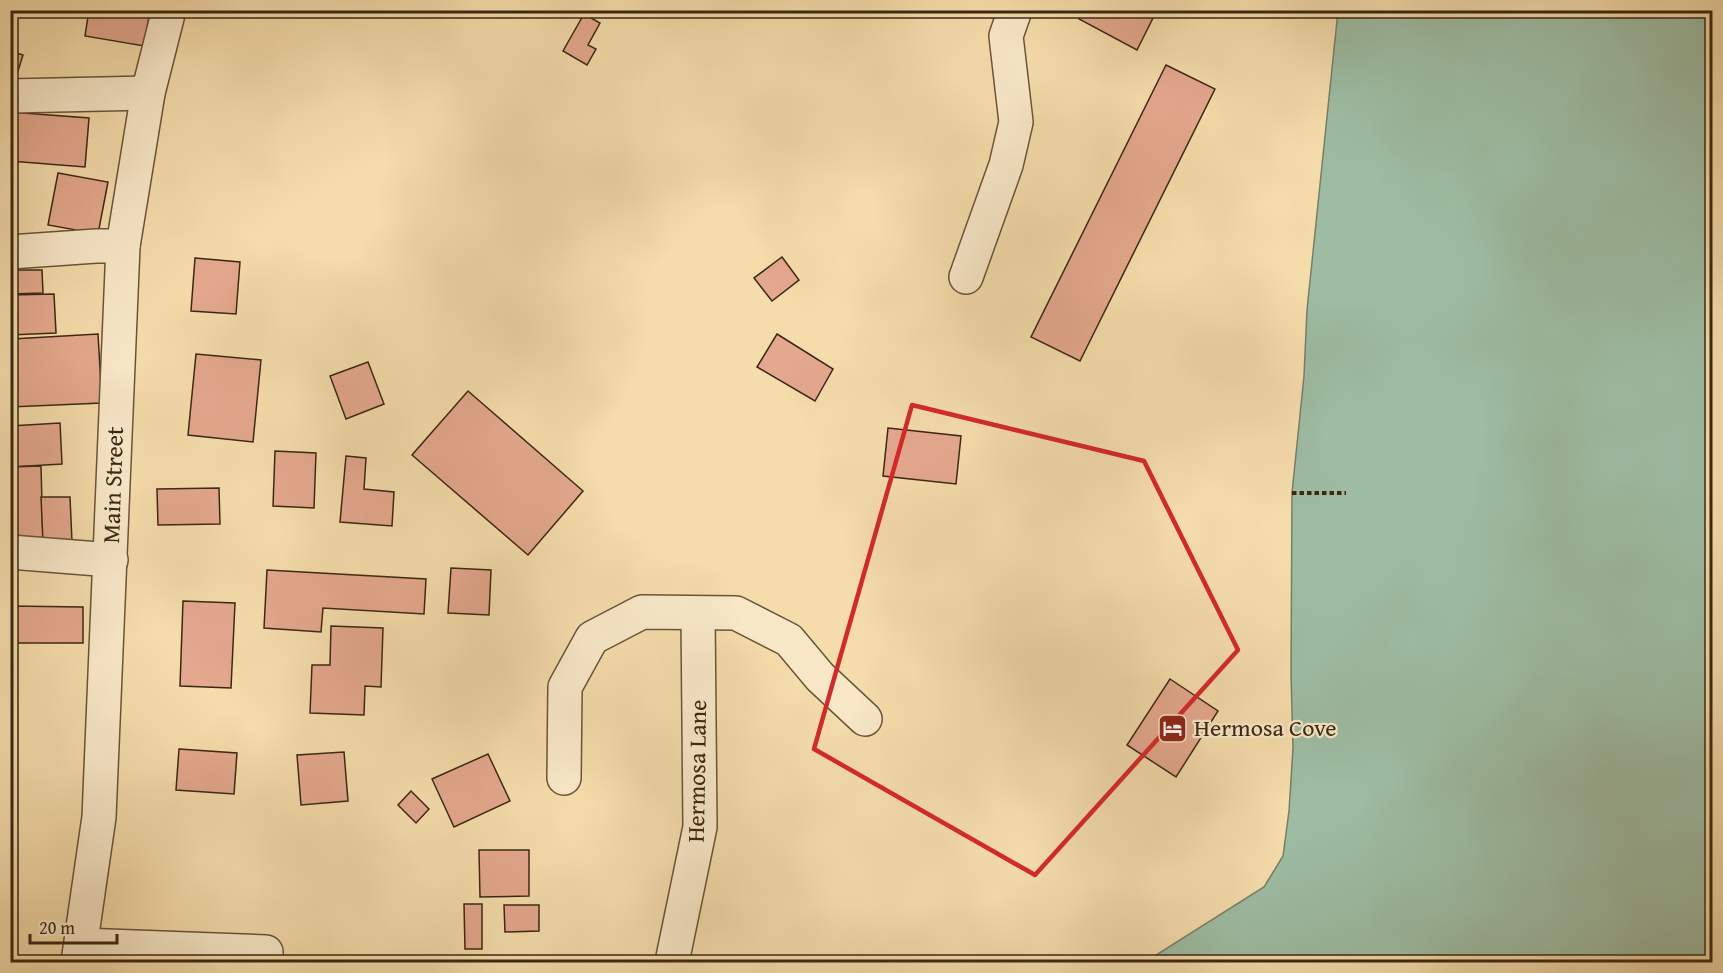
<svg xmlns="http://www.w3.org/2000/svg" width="1723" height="973" viewBox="0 0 1723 973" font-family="'Gentium Book Plus',serif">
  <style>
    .water { fill: #9dbca3; stroke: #768069; stroke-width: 1.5 }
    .building { fill: #e4a88e; stroke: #3b2713; stroke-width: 1.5 }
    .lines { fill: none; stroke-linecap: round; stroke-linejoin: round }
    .minor-casing { stroke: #6a5439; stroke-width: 36 }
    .path { stroke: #3b2713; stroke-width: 4; stroke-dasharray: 4.5 3; stroke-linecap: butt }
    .minor { stroke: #f8e8c8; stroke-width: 33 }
    .marked { fill: none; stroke: #d62828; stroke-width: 4.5; stroke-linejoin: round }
    .labels { text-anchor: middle; stroke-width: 4.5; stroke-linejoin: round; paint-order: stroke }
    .street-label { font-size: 24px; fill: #3b2713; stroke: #f8e8c8 }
    .poi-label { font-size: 24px; fill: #3b2713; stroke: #f8e8c8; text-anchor: start }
  </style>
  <rect width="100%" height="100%" fill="#f5dcab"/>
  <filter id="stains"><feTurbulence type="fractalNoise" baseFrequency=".00333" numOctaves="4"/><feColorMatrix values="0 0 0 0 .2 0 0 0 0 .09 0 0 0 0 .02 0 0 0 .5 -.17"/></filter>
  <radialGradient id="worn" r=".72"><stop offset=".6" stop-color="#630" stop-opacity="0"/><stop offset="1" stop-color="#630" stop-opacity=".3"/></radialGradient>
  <path class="water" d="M1338,11h374v951h-567l119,-75 19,-31 6,-45 4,-63 -2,-73 1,-182 12,-117 3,-66z"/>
  <g class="building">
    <path d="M89,10h61l-6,36 -59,-10z"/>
    <path d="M1083,10h74l-20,40 -58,-31z"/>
    <path d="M584,14l16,9 -12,22 8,4 -9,16 -24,-14z"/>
    <path d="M10,51l13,4 -10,32 -3,-1z"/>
    <path d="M1166,65l49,24 -135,272 -49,-24z"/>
    <path d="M10,112l79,6 -4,49 -75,-6z"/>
    <path d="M58,173l50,9 -10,52 -50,-9z"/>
    <path d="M782,257l17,23 -27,21 -18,-23z"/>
    <path d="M195,258l45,4 -4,52 -45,-3z"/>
    <path d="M10,270h32l1,23 -33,1z"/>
    <path d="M54,294l2,39 -46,2v-40z"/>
    <path d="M98,334l4,69 -92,4 2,-68z"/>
    <path d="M777,334l56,35 -18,32 -58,-34z"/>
    <path d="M196,354l65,6 -8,82 -65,-7z"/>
    <path d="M368,362l16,42 -38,15 -16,-43z"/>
    <path d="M468,391l115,100 -55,64 -116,-100z"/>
    <path d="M60,423l2,41 -52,3v-41z"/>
    <path d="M888,428l73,8 -5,48 -73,-8z"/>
    <path d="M275,451l41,2 -2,55 -41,-2z"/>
    <path d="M346,456l20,2 -2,31 30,3 -2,34 -52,-4z"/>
    <path d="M41,466l2,76 -33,1v-76z"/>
    <path d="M219,488l1,36 -62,1 -1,-36z"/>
    <path d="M41,497h29l2,45h-29z"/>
    <path d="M451,568l40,2 -2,45 -41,-2z"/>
    <path d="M267,570l159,9 -2,35 -101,-6 -2,24 -57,-4z"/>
    <path d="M183,601l52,2 -4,85 -51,-2z"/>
    <path d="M10,606l73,1v36h-73z"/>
    <path d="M331,626l52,2 -2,59 -16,-1 -1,29 -54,-2 2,-48h18z"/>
    <path d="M1170,679l48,32 -42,66 -49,-32z"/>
    <path d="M179,749l58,4 -3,41 -58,-4z"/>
    <path d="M344,752l4,49 -47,4 -4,-50z"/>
    <path d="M488,754l22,47 -56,26 -22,-48z"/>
    <path d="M411,791l18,18 -13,14 -18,-18z"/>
    <path d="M479,850h50v46l-49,1z"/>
    <path d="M464,904h18v45h-17z"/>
    <path d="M504,905h35v26l-34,1z"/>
  </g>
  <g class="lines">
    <defs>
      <g id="minor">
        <path d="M10,96l138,-3"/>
        <path d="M10,252l86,-6h27"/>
        <path d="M966,277l40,-112 10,-43 -10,-86 9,-26"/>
        <path d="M10,552l101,8"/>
        <path d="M564,778l1,-91 27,-49 50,-26 94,1 53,27 31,37 45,42"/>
        <path d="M81,945l185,7v10"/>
        <path d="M78,962l21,-145 24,-571 25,-153 21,-83"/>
        <path d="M672,962l28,-135 -2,-213"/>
      </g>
    </defs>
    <use href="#minor" class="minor-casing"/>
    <g class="path">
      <path d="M1292,493h54"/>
      <path d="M1148,960l2,2"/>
    </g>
    <use href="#minor" class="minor"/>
  </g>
  <path class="marked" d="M912,405l232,56 94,189 -203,225 -221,-126z"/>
  <defs>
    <symbol id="hotel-square" viewBox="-11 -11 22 22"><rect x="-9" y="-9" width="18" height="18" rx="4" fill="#8f2418" stroke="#f8e8c8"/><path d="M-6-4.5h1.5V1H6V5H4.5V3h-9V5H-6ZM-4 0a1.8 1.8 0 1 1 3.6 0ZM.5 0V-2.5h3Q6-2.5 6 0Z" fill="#fff"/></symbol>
  </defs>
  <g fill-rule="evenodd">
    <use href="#hotel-square" x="1156" y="712" width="33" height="33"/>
  </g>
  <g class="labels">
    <g class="street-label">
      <text transform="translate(113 485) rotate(-88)" y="8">Main Street</text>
      <text transform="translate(697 771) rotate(-89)" y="8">Hermosa Lane</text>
    </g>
    <g class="poi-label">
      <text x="1194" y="736">Hermosa Cove</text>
    </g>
  </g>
  <rect width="1723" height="973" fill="none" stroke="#f5dcab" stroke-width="36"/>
  <rect x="12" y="12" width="1699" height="949" fill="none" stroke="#3b2713" stroke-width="3"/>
  <rect x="18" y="18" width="1687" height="937" fill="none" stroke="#3b2713" stroke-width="1.5"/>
  <path d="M30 934v9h87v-9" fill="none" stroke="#3b2713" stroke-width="3"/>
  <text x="39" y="934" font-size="18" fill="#3b2713" stroke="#f8e8c8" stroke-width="4.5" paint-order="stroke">20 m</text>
  <rect width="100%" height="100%" filter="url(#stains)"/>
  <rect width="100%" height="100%" fill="url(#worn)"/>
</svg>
